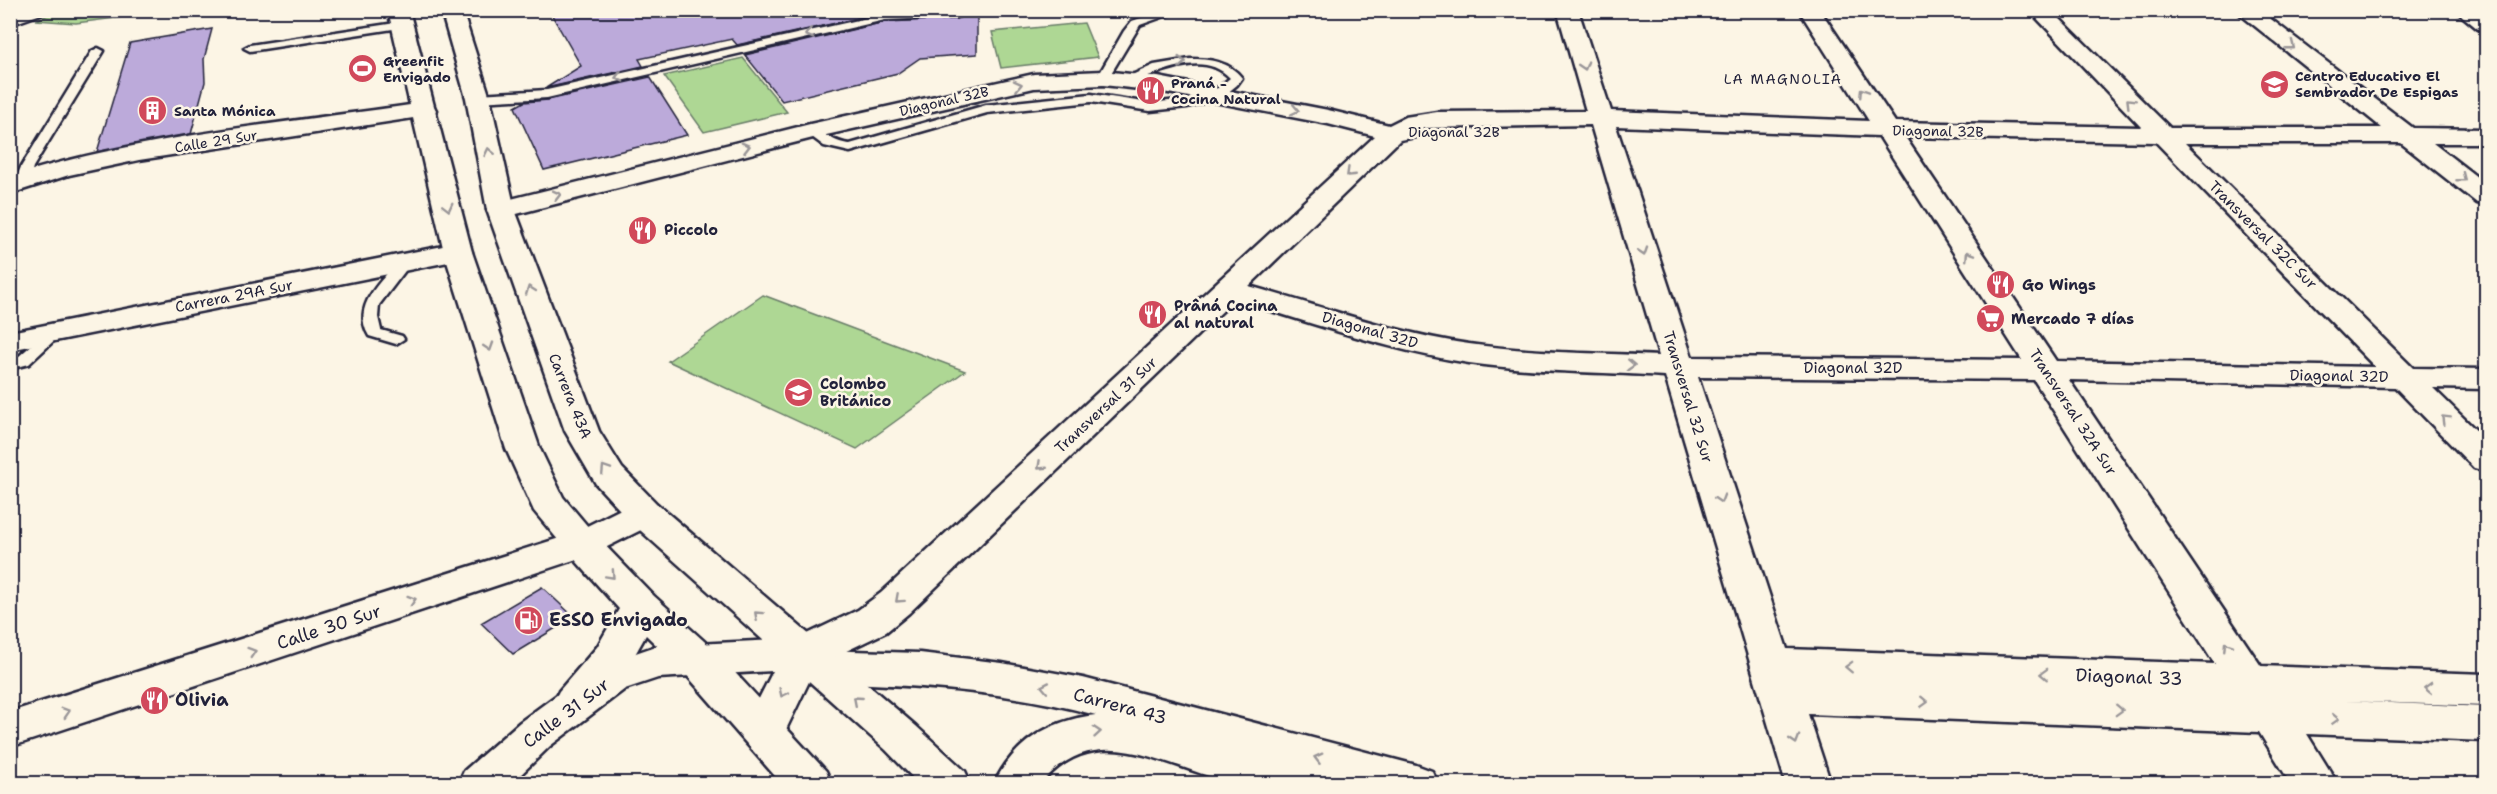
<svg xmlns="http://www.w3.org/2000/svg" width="2497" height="794" viewBox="0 0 2497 794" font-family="'Shantell Sans',sans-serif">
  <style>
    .green { fill: #aed794; stroke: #687c68; stroke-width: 1.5 }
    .building { fill: #bcaada; stroke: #22223b; stroke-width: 1.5 }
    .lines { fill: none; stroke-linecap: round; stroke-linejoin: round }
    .lane-casing { stroke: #22223b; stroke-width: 5 }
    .street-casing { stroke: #22223b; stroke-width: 5 }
    .secondary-casing { stroke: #22223b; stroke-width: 5 }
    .primary-casing { stroke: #22223b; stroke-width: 5 }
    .lane { fill: #fcf5e5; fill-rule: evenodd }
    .street { fill: #fcf5e5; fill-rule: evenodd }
    .secondary { fill: #fcf5e5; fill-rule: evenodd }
    .primary { fill: #fcf5e5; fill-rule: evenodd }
    .oneway { stroke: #9a9698 }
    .labels { text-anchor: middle; stroke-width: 5; stroke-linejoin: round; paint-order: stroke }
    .far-poi-label { font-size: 14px; font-weight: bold; fill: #22223b; stroke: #fcf5e5; text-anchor: start }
    .far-neighbourhood-label { font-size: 14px; letter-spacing: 1.5px; fill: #22223b; stroke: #fcf5e5 }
    .far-street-label { font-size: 14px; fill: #22223b; stroke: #fcf5e5 }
    .poi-label { font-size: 15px; font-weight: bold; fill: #22223b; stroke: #fcf5e5; text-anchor: start }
    .street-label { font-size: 15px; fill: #22223b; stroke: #fcf5e5 }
    .near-poi-label { font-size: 18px; font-weight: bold; fill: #22223b; stroke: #fcf5e5; text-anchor: start }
    .near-street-label { font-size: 18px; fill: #22223b; stroke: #fcf5e5 }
  </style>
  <rect width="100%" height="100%" fill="#fcf5e5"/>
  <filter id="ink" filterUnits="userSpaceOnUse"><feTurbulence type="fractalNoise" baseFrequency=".0167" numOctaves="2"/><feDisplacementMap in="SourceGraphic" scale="12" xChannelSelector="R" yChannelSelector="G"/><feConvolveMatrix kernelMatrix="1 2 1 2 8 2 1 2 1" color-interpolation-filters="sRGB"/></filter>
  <g filter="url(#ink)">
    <g class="green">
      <path d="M57,11v-1l114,1 -95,12 -40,-3z"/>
      <path d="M1084,23l14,34 -97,11 -9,-36z"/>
      <path d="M743,58l44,54 -83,20 -40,-56z"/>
      <path d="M763,295l202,76 -108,78 -189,-88z"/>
    </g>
    <g class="building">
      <path d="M549,10h364l-28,2 -148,33 -5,-6 -93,20 4,7 -97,22 35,-22z"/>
      <path d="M977,11v43l-57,4 -22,15 -116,28 -37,-46 140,-33 71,-3z"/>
      <path d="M212,29l-8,30 1,23 -14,52 -94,18 33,-109z"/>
      <path d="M650,77l37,58 -143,35 -29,-63 9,-5 24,-2z"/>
      <path d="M542,587l32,30 -61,37 -32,-31z"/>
    </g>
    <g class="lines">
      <defs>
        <g id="lane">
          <path d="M453,10h20l-25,6v-4z"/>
          <path d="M975,10l-19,7 -71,3 -338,78 -69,4 -6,-4 6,-4 69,-4 338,-76z"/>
          <path d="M1165,10h17l-42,15 -33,55h-8l-2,-2 27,-47 8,-10z"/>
          <path d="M402,22l4,1v4l-156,24 -6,-3 6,-3z"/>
          <path d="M98,48l6,3 -71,116 -4,14 -7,4 -5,-1 -2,-3 6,-14 71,-116z"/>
          <path d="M1190,59c19,0 39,2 52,19l-5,7 -16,13 -34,9 -37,4 -59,-9 -104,11 -137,39 -26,-6 -20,-15 2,-3c11,-1 27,15 44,16l136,-39 105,-11 59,9 37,-4 26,-7 17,-14c-28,-30 -72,-3 -103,5l-6,-3 33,-15z"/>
          <path d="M404,259l7,4 -32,42 -1,12 3,13 21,6 2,3 -8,5 -27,-8c-18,-30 12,-54 30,-76z"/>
          <path d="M55,327l5,2 3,3 -3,3 -31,29 -19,5v-10l8,-2 32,-28z"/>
        </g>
        <g id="street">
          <path d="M13,10h31l-3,4 -31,11v-14z"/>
          <path d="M1557,10h21l33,101 258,10 -70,-111h21l75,112 246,5 -112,-117h22l119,118h212l-147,-118h24l154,118 73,1v14h-53l53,41v21l-9,-2 -76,-60h-216l228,225 73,1v20l-53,-1 53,52v31l-12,-3 -79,-81 -326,-7 192,286 225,8v32l-143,-5 143,6v34l-179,-7 31,50h-47l-32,-52 -451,-18 23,70h-45l-121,-408c-65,-4 -132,-4 -196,-13 -80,-12 -158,-41 -235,-63l-325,313 -23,19 -69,33 -38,79 -15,6 -15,-6 -7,-12 31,-61 -115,7 -33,11 -75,57 -39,38h-53l6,-13 56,-49 75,-55 61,-21 141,-7 61,-29 23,-17 494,-457 -47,-12 -170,-33 -55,-6 -69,3 -221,50 -312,80 -10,-2 -4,-6 4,-6 319,-80 224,-50 69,-3 55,6 170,33 61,15 16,-8 32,-5 149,-1zM1591,125l68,231c-63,-3 -127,-3 -190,-12 -75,-11 -148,-38 -220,-58l151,-146 20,-4 3,-5 -2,-3zM1616,126l263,10 143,224 -330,-3zM1905,137l251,5 219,225 -319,-6zM1698,377l336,3 181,284 -428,-15z"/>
          <path d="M2455,10h25l6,5v15l-8,-1z"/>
          <path d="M424,103l9,2 3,5 -3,5 -294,45 -70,15 -59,19v-17c131,-42 278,-54 414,-74z"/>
          <path d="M458,243l10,3 4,6 -4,6 -458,92v-18z"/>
        </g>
        <g id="secondary">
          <path d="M644,501l13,3 5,9 -5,9 -62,31 -585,194v-35l559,-177 62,-31z"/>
          <path d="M818,650l102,3 82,10 81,15 333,87 16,6 6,13h-93l-26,-8 3,8c-24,0 -65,3 -87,-1 -68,-14 -138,-68 -194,1h-47c20,-42 56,-64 102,-69 -92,-25 -184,-30 -278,-33l-15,-5 -6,-11 6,-11z"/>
        </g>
        <g id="primary">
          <path d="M388,10h21l63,242 68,197 23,48 32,38 59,61 60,54 112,121 6,13h-50l-98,-112 -38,-37c-12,21 -47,87 -73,84 -5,0 -10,-3 -14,-4l-6,-12 6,-12 38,-44 22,-38 -50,-56 -35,-42 -28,-62 -62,-197z"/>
          <path d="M441,10h21l28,88 25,112 84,221 23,37 35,36 259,222 49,45 6,13h-52l-33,-34 -255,-228 -35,-38 -31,-53 -78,-221 -21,-112z"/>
        </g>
      </defs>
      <use href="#lane" class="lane-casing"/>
      <use href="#street" class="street-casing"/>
      <use href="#secondary" class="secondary-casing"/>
      <use href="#primary" class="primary-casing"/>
      <use href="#lane" class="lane"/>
      <use href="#street" class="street"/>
      <use href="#secondary" class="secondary"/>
      <use href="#primary" class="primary"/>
    </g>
    <defs><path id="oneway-chevron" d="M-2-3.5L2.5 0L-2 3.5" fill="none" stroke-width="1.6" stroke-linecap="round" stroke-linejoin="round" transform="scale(1.5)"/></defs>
    <g class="oneway">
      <use href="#oneway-chevron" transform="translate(809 34) rotate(167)"/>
      <use href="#oneway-chevron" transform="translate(2291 46) rotate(38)"/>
      <use href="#oneway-chevron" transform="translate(1182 62) rotate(-4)"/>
      <use href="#oneway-chevron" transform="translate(1584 66) rotate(73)"/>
      <use href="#oneway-chevron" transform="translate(619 77) rotate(167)"/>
      <use href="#oneway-chevron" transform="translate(1018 85) rotate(-13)"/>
      <use href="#oneway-chevron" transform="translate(1863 92) rotate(-123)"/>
      <use href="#oneway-chevron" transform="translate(2130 102) rotate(-135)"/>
      <use href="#oneway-chevron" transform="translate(1295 110) rotate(11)"/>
      <use href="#oneway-chevron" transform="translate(746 147) rotate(-14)"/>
      <use href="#oneway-chevron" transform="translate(489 152) rotate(-102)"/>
      <use href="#oneway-chevron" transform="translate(1350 173) rotate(136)"/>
      <use href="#oneway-chevron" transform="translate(2462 178) rotate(38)"/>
      <use href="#oneway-chevron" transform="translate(557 195) rotate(-14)"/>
      <use href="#oneway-chevron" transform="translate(448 207) rotate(76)"/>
      <use href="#oneway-chevron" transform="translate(1643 252) rotate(72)"/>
      <use href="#oneway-chevron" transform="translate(1969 255) rotate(-123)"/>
      <use href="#oneway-chevron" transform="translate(530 290) rotate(-110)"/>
      <use href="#oneway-chevron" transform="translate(489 347) rotate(72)"/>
      <use href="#oneway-chevron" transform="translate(1631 365) rotate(3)"/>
      <use href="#oneway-chevron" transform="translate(2445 419) rotate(-135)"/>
      <use href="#oneway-chevron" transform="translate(1041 466) rotate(137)"/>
      <use href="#oneway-chevron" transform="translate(605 469) rotate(-123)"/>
      <use href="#oneway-chevron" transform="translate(1720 499) rotate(73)"/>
      <use href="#oneway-chevron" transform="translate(611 575) rotate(47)"/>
      <use href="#oneway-chevron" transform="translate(899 599) rotate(138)"/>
      <use href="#oneway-chevron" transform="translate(412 600) rotate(-18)"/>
      <use href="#oneway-chevron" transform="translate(758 615) rotate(-138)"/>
      <use href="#oneway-chevron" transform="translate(2227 646) rotate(-123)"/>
      <use href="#oneway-chevron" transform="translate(252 652) rotate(-18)"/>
      <use href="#oneway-chevron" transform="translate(1849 667) rotate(-178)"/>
      <use href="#oneway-chevron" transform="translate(2044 674) rotate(-178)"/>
      <use href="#oneway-chevron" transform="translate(1045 687) rotate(-169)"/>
      <use href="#oneway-chevron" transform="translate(2428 688) rotate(-178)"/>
      <use href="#oneway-chevron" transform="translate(783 693) rotate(116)"/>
      <use href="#oneway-chevron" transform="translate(857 700) rotate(-139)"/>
      <use href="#oneway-chevron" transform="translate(1924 702) rotate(2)"/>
      <use href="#oneway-chevron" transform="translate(2119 710) rotate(2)"/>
      <use href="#oneway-chevron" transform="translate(66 712) rotate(-18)"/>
      <use href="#oneway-chevron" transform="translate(2335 719) rotate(2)"/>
      <use href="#oneway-chevron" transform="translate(1097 732) rotate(-5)"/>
      <use href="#oneway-chevron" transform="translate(1795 740) rotate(73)"/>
      <use href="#oneway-chevron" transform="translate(1318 758) rotate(-165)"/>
    </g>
  </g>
  <defs>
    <symbol id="stadium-disc" viewBox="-11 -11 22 22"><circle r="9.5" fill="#d1495b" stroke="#fcf5e5"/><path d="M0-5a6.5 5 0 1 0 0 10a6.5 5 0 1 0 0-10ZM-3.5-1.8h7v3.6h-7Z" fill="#fff"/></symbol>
    <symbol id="school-disc" viewBox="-11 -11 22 22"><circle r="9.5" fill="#d1495b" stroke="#fcf5e5"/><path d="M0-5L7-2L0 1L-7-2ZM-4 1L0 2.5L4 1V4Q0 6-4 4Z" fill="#fff"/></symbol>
    <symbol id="restaurant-disc" viewBox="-11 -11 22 22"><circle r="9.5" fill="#d1495b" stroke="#fcf5e5"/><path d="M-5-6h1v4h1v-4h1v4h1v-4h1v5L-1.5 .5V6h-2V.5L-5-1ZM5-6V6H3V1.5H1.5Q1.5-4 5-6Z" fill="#fff"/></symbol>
    <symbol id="building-disc" viewBox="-11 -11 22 22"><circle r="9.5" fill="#d1495b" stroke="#fcf5e5"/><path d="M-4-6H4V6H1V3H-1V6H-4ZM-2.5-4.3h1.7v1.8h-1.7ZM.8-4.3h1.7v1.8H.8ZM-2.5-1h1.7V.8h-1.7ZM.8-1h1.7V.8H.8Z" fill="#fff"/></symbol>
    <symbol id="supermarket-disc" viewBox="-11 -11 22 22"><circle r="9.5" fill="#d1495b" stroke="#fcf5e5"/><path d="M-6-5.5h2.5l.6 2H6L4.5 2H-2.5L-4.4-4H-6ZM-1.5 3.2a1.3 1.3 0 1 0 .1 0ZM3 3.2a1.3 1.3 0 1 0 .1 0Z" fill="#fff"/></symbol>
    <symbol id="university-disc" viewBox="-11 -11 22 22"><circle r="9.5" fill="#d1495b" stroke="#fcf5e5"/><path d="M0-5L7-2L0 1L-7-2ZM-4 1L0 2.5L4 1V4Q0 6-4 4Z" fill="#fff"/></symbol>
    <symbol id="fuel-disc" viewBox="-11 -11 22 22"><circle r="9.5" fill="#d1495b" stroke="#fcf5e5"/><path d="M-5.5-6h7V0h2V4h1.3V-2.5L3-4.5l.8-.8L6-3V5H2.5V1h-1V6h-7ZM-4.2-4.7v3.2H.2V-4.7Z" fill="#fff"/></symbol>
  </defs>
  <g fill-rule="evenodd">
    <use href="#stadium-disc" x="346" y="52" width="33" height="33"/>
    <use href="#school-disc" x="2258" y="68" width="33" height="33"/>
    <use href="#restaurant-disc" x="1134" y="74" width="33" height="33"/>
    <use href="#building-disc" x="136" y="94" width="33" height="33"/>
    <use href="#restaurant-disc" x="626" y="214" width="33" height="33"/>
    <use href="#restaurant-disc" x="1984" y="268" width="33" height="33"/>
    <use href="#restaurant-disc" x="1136" y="298" width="33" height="33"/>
    <use href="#supermarket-disc" x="1974" y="302" width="33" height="33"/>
    <use href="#university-disc" x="782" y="376" width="33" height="33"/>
    <use href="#fuel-disc" x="512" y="604" width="33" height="33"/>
    <use href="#restaurant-disc" x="138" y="684" width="33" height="33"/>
  </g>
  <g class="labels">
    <g class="far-poi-label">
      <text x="383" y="66">Greenfit<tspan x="383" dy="16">Envigado</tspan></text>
      <text x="2295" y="81">Centro Educativo El<tspan x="2295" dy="16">Sembrador De Espigas</tspan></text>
      <text x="1171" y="88">Praná -<tspan x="1171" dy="16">Cocina Natural</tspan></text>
      <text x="174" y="116">Santa Mónica</text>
    </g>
    <g class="far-neighbourhood-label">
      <text x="1783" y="84">LA MAGNOLIA</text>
    </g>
    <g class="far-street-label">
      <text transform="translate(944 101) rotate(-13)" y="5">Diagonal 32B</text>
      <text transform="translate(1938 131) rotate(1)" y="5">Diagonal 32B</text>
      <text x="1454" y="137">Diagonal 32B</text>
      <text transform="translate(216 141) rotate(-9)" y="5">Calle 29 Sur</text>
    </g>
    <g class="poi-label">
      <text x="664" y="235">Piccolo</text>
      <text x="2022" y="290">Go Wings</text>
      <text x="1174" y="311">Prâná Cocina<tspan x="1174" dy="17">al natural</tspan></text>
      <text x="2011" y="324">Mercado 7 días</text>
      <text x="820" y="389">Colombo<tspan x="820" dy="17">Británico</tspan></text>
    </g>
    <g class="street-label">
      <text transform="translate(2263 235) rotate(45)" y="5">Transversal 32C Sur</text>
      <text transform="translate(234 296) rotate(-11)" y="5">Carrera 29A Sur</text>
      <text transform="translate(1370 330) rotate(16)" y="5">Diagonal 32D</text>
      <text x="1853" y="373">Diagonal 32D</text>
      <text transform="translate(2339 376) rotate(1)" y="5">Diagonal 32D</text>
      <text transform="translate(570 396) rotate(68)" y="5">Carrera 43A</text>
      <text transform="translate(1688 397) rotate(73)" y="5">Transversal 32 Sur</text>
      <text transform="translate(1106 405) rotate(-43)" y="5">Transversal 31 Sur</text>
      <text transform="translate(2073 412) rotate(57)" y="5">Transversal 32A Sur</text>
    </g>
    <g class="near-poi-label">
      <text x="549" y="626">ESSO Envigado</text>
      <text x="175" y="706">Olivia</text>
    </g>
    <g class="near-street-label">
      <text transform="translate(329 627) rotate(-18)" y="6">Calle 30 Sur</text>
      <text transform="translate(2129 677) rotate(2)" y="6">Diagonal 33</text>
      <text transform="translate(1120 706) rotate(15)" y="6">Carrera 43</text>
      <text transform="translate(566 713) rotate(-37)" y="6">Calle 31 Sur</text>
    </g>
  </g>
  <rect width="2497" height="794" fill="none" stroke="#fcf5e5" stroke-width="36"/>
  <rect x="18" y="18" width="2461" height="758" fill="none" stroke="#22223b" stroke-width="2" filter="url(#ink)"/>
</svg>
